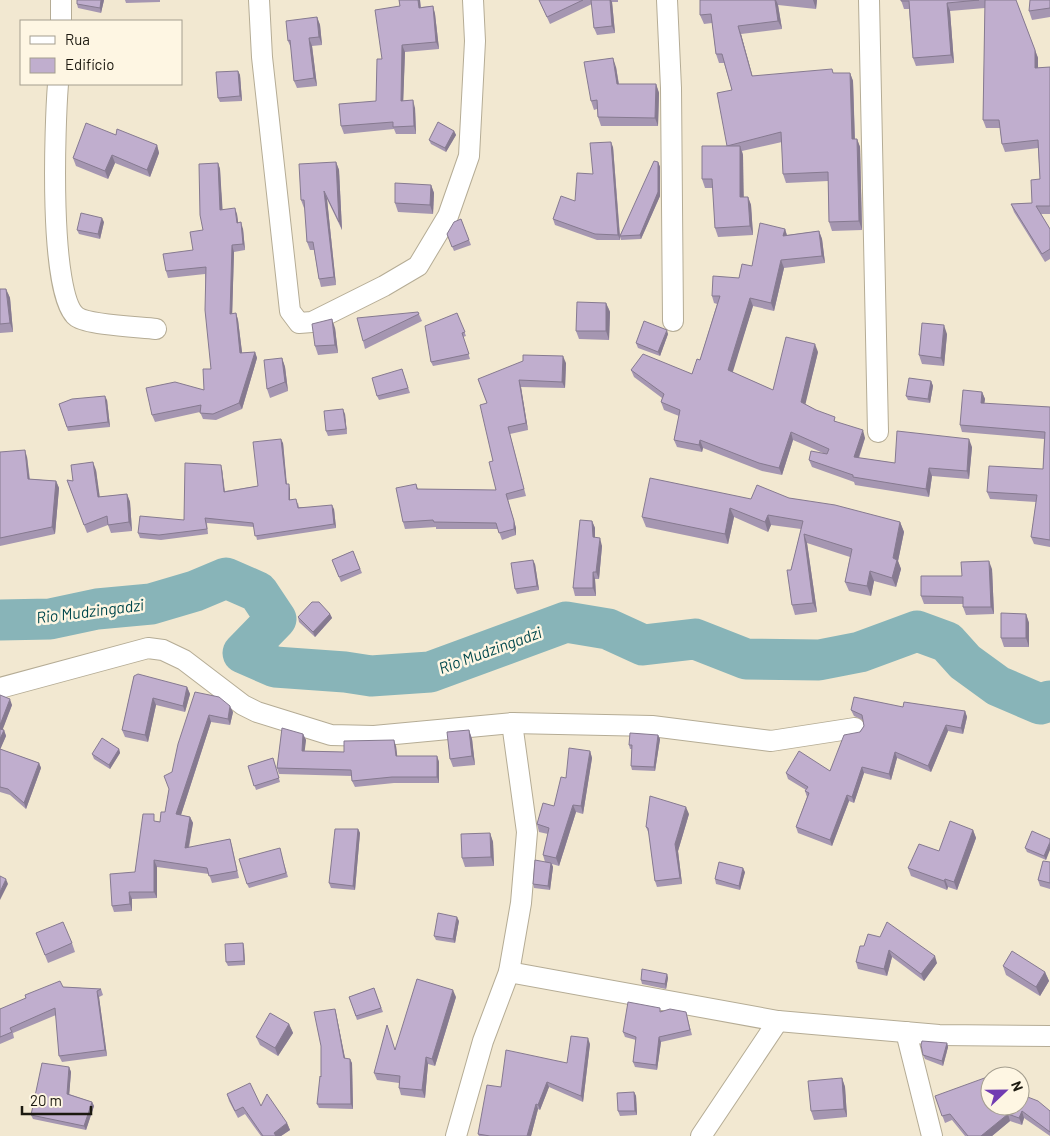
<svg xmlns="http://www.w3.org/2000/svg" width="1050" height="1136" viewBox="0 0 1050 1136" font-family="Barlow,sans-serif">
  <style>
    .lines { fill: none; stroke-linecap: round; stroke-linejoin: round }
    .river { stroke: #88b4b8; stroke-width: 41 }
    .minor-casing { stroke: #b5ac95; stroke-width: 22 }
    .minor { stroke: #fff; stroke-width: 20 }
    .wall { fill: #a596b1 }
    .shaded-wall { fill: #867a90 }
    .building { fill: #c0aece; stroke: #867a90 }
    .labels { text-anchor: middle; stroke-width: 5; stroke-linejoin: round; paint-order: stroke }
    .water-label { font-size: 16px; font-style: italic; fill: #00484d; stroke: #fef6e3 }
  </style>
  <rect width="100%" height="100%" fill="#f2e8d1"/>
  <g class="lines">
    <path class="river" d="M0,620l50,-1 47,-10 54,-5 44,-13 31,-13 32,14 18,27 -33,34 32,14 70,5 26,4 59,-4 136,-50 42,7 35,16 52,-6 51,20 73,1 41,-8 57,-21 30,11 18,20 33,24 42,18 10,-3"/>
    <defs>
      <g id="minor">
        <path d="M259,0l3,57 28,254 9,12 13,-1 72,-36 34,-20 30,-50 21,-60 6,-115 -2,-41"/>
        <path d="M667,0l4,88 2,233"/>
        <path d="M869,0l9,432"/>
        <path d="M61,21v-21"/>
        <path d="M58,84c-3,37 -10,213 19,233 12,8 62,10 79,12"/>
        <path d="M0,688l148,-40 15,2 21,10 59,45 14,7 74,23 43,1 138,-13 140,3 119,15 84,-13"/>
        <path d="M509,972l269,49 161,14 111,1"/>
        <path d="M906,1032l26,104"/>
        <path d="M456,1136l27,-95 26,-69 12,-69 6,-71 -15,-109"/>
        <path d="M701,1136l77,-115"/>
      </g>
    </defs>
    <use href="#minor" class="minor-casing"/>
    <use href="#minor" class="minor"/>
  </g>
  <g class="wall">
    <path d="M104,0l-3,13 -23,-5 -1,-4z"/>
    <path d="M125,0h35v2l-34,1z"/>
    <path d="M399,0h21l1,7 12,-1 2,8 4,35 -34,3 -2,49 12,7 1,26h-20l-2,-5 -50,5 -3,-8 35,-25 6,-42 18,-53z"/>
    <path d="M539,0h79v2h-6l3,31 -18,2 -3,-7 -2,-24 -42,20z"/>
    <path d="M700,0h117l-1,9 -38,-4 4,24 -41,5 11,42 98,-3 3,8 2,58h2l3,8 2,83 -30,1 -3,-9 -1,-41 -42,2 -3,-9 -1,-32 -40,9 1,4v42h5l3,8 2,30 -35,2 -3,-9 -2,-40h-8l-3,-9 25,-33 5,-56 -8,-27h-5l-3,-9 -4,-31 -8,1 -4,-9z"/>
    <path d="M901,0h115l22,58v10l12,-1v147h-9l9,15v30l-5,3 -31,-50 -3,-8 21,-1 8,-24 -2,-31 -33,4 -3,-8 -2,-16h-14l-3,-8 2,-112 -35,3 4,52 -38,3 -3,-8 -4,-49h-5z"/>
    <path d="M1050,0v17l-18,3 -3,-9z"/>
    <path d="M317,17l3,8 2,20 -10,1 5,40 -20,2 -3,-7 -3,-33 -3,-7z"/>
    <path d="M616,67l3,17h37l3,9 -1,33h-57l-3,-9 -1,-8 -3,1 -3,-9z"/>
    <path d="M238,71l2,4 2,26 -22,1 -2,-4z"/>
    <path d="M454,131l2,4 -10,17 -15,-8 -2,-4z"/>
    <path d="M116,135l41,10 2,8 -9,24 -35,-14 -7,16 -32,-13 -3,-8z"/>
    <path d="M613,147l7,88 38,-73 2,5v29l-19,43 -20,1 -1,-3v3h-23l-42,-15 -2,-6 22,-18 18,-27z"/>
    <path d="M336,162l3,8 3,60 -15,-31 9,86 -15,2 -2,-8 -5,-29h-4l-3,-8 -2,-35 -1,1 -3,-8z"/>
    <path d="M218,163l2,6 2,41 15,4 1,9 5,6 2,21 -11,2 -2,62 4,-1 2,7 4,33 13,-1 2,6 -15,51 -26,11 -13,-1 -3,-7 -45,10 -3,-7 52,-25 7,-21 -6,-95 -37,4 -2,-7 27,-21 10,-20z"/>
    <path d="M431,185l3,8 -1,21 -35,-2 -3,-9z"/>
    <path d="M461,219l10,26 -17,6 -7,-17z"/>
    <path d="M104,222l-4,17 -21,-5 -2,-4z"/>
    <path d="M785,229l2,6 32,-4 3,8 3,24 -41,5 -10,43 -21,-5 -21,66 41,18 45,-38 -13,52 60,34 -6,20 36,5 77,-16 -3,32 -37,-3 -3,21 -74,-12 -1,-3 -42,-15 -3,-7 14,-7 -30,-13 -11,35 -20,-4 -59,-23 -1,4 -25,-5 -3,-7 5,-24 -15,-6 -3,-8 1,-4 -28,-21 -3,-7 61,4 8,-14 17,-56 -3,-1 -2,-7 27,-18 13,-12z"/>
    <path d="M0,289h6l4,9 3,34 -13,1z"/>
    <path d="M606,303l4,9 -1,28 -30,-1 -3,-8z"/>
    <path d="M418,312l4,9 -57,28 -2,-8z"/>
    <path d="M457,313l9,23 -3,1 7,22 -37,7 -2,-4z"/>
    <path d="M335,328l3,25 -20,2 -3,-9z"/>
    <path d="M668,334l-8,22 -22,-8 -2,-5z"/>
    <path d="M947,334l-3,32 -22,-2 -3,-9z"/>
    <path d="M282,358l3,9 3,24 -18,7 -3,-9z"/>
    <path d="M566,363l-1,25 -44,-1 7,43 -18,4 16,62 -18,4 8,28v7l-14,5 -4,-11h-62v-2l-31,2 -2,-7 13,-38 2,5 78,1 -9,-87 -9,-24z"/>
    <path d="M402,369l8,24 -31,7 -2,-4z"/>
    <path d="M931,381l2,5 -3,17 -22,-3 -2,-4z"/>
    <path d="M982,392l3,7 -1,5 66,3v140l-16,-3 -3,-7 5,-35 -46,-3 -3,-7 56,-23 1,-30 -82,-7 -2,-7z"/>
    <path d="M107,400l3,27 -42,4 -9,-27z"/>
    <path d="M345,414l2,20 -19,2 -2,-5z"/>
    <path d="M283,443l4,41 3,5v11l8,3 1,4 35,2 2,19 -79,12 -3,-13 -47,-4 1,11 -47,6 -21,-2 -2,-5 46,-13 38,-51 3,22 33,-5z"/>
    <path d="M0,452l27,5 3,22 26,2 3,7 -4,46 -55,12z"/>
    <path d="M96,470l3,27 28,-3 3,8 2,29 -21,2 -3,-8 -21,8 -20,-53 6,1z"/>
    <path d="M789,498l111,24 4,10 -6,29 3,8 -5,18 -22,-6 -3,15 -22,-5 -4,-9 5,-25 -43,-14 10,69 -22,3 -3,-10 -1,-35 10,-41 -30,-4 -3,7 -34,-15 -6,27 -82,-17 -4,-10 109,-18z"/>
    <path d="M592,521l3,7v10l7,8 -3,33h-4l1,17h-21l-2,-8z"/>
    <path d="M353,551l9,22 -21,9 -9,-22z"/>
    <path d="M535,564l4,26 -22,4 -2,-5z"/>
    <path d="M992,569l2,45 -28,1 -3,-8v-3h-39l-3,-8 41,-20z"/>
    <path d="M330,614l2,4 -17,19 -16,-15 -1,-5z"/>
    <path d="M1026,614l3,9v24h-25l-3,-9z"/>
    <path d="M134,676l53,11 3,7 -5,18 -29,-7 -8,37 -23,-5 -3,-7z"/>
    <path d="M195,692l38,20 -3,13 -19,-3 -30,93 9,2 3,6 -4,25 41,-9 2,7 7,32 -27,5 -3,-9 -52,-7v31l-25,1v12l-18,1 -2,-6 23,-34 21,-51 4,1 5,-10 7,-40z"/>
    <path d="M0,695l12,10 -10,25h2l2,6 -6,13 39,14 2,5 -15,41 -16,-14 -10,-3z"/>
    <path d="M903,707l62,4 2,6 -4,17 -15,-3 -17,41 -34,-14 -6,22 -27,-7 -10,30 -5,-2 -17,45 -34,-13 -2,-6 11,-30 -2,-6 1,-1 -18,-11 -2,-6 44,-2 34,-45 -1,-6 -9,-4 -3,-6z"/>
    <path d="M469,730l3,9 3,26 -22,2 -3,-8z"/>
    <path d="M303,734l3,6 -2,11 40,1 52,-6 1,10h40l2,6v21h-45l-39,4 -3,-6v-5l-73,-2 -2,-6z"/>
    <path d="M658,735l2,4 -5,32 -23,-1 -1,-4 1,-17h-2l-1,-4z"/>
    <path d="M119,749l1,4 -10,16 -16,-10 -2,-5z"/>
    <path d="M590,751l2,7 -9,56 -7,-2 -17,54 -7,-2 1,3 -3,23 -16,-2 -1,-4 12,-22 -2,-7 5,-21 -9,-2 -2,-8 17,-18 12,-28z"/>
    <path d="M273,758l7,24 -24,8 -8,-24z"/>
    <path d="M689,814l-11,37 4,33 -25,3 -2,-6 -6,-47 -3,-7z"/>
    <path d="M358,829l2,4 -5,57 -24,-2 -2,-5z"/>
    <path d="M973,830l3,8 -19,52 -9,-3 -1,3 -36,-14 -3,-8 31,-17z"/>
    <path d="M490,833l3,9 1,24 -29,1 -3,-9z"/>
    <path d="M1050,839l-4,21 -19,-8 -2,-4z"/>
    <path d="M281,853l7,24 -39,11 -2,-4z"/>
    <path d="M1050,862v27l-10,-3 -2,-6z"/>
    <path d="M745,872l-5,18 -24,-6 -1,-5z"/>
    <path d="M459,921l-4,22 -19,-3 -2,-4z"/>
    <path d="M36,933l36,10 3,9 -27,11z"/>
    <path d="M880,937l57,26 -13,18 -32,-24 -5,19 -29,-7 -2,-7 8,-16z"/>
    <path d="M243,943l1,4 1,18 -17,1 -2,-4z"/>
    <path d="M1003,966l42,6 4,9 -9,15 -34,-21z"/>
    <path d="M667,974l1,4 -2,11 -24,-5 -1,-4z"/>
    <path d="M63,987l38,2 2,6 -4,2 8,59 -45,6 -3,-6 -3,-41 -43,18 1,5 -14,6v-35z"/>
    <path d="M374,988l9,24 -26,8 -8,-23z"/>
    <path d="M456,997l-21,69 -7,-2 -3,34 -24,-3 -2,-7v-5l-22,-3 -3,-7 21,-24z"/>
    <path d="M335,1009l1,4 9,45 7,5 1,46 -34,-1 -2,-4 4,-27z"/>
    <path d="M662,1011l24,1 6,23 -31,7 -4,28 -22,-3 -2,-5 3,-22 -11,-3 -2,-5z"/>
    <path d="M289,1024l4,9 -15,23 -18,-11 -4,-8z"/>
    <path d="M947,1043l1,4 -5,19 -18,-7 -2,-4z"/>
    <path d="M590,1044l-7,58 -34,-15 -9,23 -2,-1 -7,27h-52l-1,-2 23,-47 66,-24z"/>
    <path d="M69,1067l2,5 -2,22 23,8 2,4 -8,24 -53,-11 -2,-4z"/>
    <path d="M842,1078l3,9 2,30 -33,3 -3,-9z"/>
    <path d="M634,1092l2,4 1,19 -17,1 -2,-5z"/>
    <path d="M227,1094l34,12 26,17 3,7 -9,6h-20l-16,-22 -7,4 -9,-17z"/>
    <path d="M935,1096l55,10 60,5v25l-26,-18 -2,7 -12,-4 -18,15h-27l-13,-16 -7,3z"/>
  </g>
  <g class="shaded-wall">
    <path d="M101,0h3l-3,13 -1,-5z"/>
    <path d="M418,0h2l1,15 -2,-7z"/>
    <path d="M610,0h1l1,2 3,31 -3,-7z"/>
    <path d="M775,0h1l2,5 4,24 -4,-8z"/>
    <path d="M813,0h4l-1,9z"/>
    <path d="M947,3l3,8 4,52 -3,-8z"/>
    <path d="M433,6l2,8 4,35 -3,-7z"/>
    <path d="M317,17l3,8 2,20 -3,-8z"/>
    <path d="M738,26l3,8 14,51 -3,-9z"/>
    <path d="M309,38l3,8 5,40 -3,-8z"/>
    <path d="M402,45l3,7 -2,56 -2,-7z"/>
    <path d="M1035,50l3,8v18l-3,-8z"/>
    <path d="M613,58l3,9 4,26 -3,-9z"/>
    <path d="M238,71l2,4 2,26 -2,-5z"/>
    <path d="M850,73l3,8 2,66 -3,-8z"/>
    <path d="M656,84l3,9 -1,33 -3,-8z"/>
    <path d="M413,100l2,8 1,26 -2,-8z"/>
    <path d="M454,131l2,4 -10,17 -1,-4z"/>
    <path d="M857,139l3,8 2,83 -3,-9z"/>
    <path d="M611,142l2,5 7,93 -2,-5z"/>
    <path d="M157,145l2,8 -9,24 -3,-7z"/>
    <path d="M740,146l3,9 1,51 -4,-9z"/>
    <path d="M112,155l3,8 -7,16 -3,-8z"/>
    <path d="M336,162l3,8 3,60 -3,-8z"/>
    <path d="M658,162l2,5v29l-19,43 -1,-4z"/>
    <path d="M218,163l2,6 3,47 -3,-6z"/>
    <path d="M431,185l3,8 -1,21 -3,-9z"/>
    <path d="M324,191l3,8 9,86 -2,-8z"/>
    <path d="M748,197l3,8 2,30 -3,-9z"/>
    <path d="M235,208l2,6 2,15 -2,-6z"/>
    <path d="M102,218l2,4 -4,17 -2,-5z"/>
    <path d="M241,222l2,7 2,21 -2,-6z"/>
    <path d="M785,229l2,7h-4z"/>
    <path d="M819,231l3,8 3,24 -3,-7z"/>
    <path d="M232,245l2,7 -2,68 -2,-6z"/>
    <path d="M781,260l3,8 -10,43 -3,-8z"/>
    <path d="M6,289l4,9 3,34 -3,-9z"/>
    <path d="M750,298l3,8 -22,72 -3,-8z"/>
    <path d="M606,303l4,9 -1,28 -3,-9z"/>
    <path d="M236,313l2,7 5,40 -3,-7z"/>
    <path d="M332,319l3,9 3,25 -3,-8z"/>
    <path d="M944,325l3,9 -3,32 -3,-8z"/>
    <path d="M667,330l1,4 -8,22 -2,-4z"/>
    <path d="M815,344l3,8 -14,58 -3,-8z"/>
    <path d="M255,352l2,6 -15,51 -3,-6z"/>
    <path d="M563,356l3,7 -1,25 -3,-6z"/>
    <path d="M282,358l3,9 3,24 -3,-9z"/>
    <path d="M519,380l2,7 7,43 -2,-7z"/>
    <path d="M931,381l2,5 -3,17 -2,-4z"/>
    <path d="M982,392l3,7 -2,12 -2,-8z"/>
    <path d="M105,396l2,4 3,27 -2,-5z"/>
    <path d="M343,409l2,5 2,20 -1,-5z"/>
    <path d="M863,430l2,8 -9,27 -2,-8z"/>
    <path d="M791,432l2,8 -11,35 -3,-7z"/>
    <path d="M281,439l2,4 4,46 -1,-5z"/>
    <path d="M969,439l3,8 -3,32 -2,-8z"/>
    <path d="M700,440l3,8 -1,4 -3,-7z"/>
    <path d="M25,450l2,7 3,29 -2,-7z"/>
    <path d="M93,462l3,8 5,35 -3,-8z"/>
    <path d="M221,465l1,4 3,27 -1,-4z"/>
    <path d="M929,468l3,8 -3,21 -3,-8z"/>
    <path d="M56,481l3,7 -4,46 -3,-7z"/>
    <path d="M289,484l1,5v15l-1,-4z"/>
    <path d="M127,494l3,8 2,29 -3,-9z"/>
    <path d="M506,494l10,34v7l-2,-6z"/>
    <path d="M332,505l2,4 2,19 -2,-4z"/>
    <path d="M730,508l4,9 -6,27 -3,-10z"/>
    <path d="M768,515l3,10 -3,7 -3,-10z"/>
    <path d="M592,521l3,7v17l-2,-8z"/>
    <path d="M900,522l4,10 -6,29 3,8 -5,18 -4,-9 1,-20z"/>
    <path d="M804,534l3,9 10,69 -4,-9z"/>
    <path d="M600,538l2,8 -3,33 -3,-7z"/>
    <path d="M533,560l2,4 4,26 -2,-4z"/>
    <path d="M989,561l3,8 2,45 -3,-7z"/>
    <path d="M870,571l4,10 -3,15 -4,-10z"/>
    <path d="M593,572l2,7 1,17 -3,-8z"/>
    <path d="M330,614l2,4 -17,19 -2,-5z"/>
    <path d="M1026,614l3,9v24l-3,-9z"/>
    <path d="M187,687l3,7 -5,18 -2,-6z"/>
    <path d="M153,698l3,7 -8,37 -3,-7z"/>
    <path d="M10,699l2,6 -11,29 -1,-3v-6z"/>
    <path d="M230,706l3,6 -3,13 -2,-6z"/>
    <path d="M965,711l2,6 -4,17 -2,-6z"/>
    <path d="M209,715l2,7 -32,99 -3,-7z"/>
    <path d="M946,725l2,6 -17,41 -3,-6z"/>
    <path d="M4,730l2,6 -6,14v-11z"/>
    <path d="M469,730l3,9 3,26 -3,-9z"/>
    <path d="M303,734l3,6 -2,17 -2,-6z"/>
    <path d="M658,735l2,4 -5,32 -1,-4z"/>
    <path d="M394,740l2,6 2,16 -2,-6z"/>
    <path d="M119,749l1,4 -10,16 -1,-4z"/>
    <path d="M590,751l2,7 -9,56 -2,-8z"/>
    <path d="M895,752l2,6 -6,22 -2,-6z"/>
    <path d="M437,756l2,6v21l-2,-6z"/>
    <path d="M39,763l2,5 -15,41 -2,-6z"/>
    <path d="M862,767l2,6 -10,30 -2,-6z"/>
    <path d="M847,795l2,6 -17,45 -2,-6z"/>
    <path d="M573,805l3,7 -17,54 -3,-8z"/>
    <path d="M686,807l3,7 -11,37 4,33 -2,-6 -5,-34z"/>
    <path d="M190,817l3,6 -6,32 -2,-7z"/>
    <path d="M358,829l2,4 -5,57 -2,-4z"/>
    <path d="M973,830l3,8 -19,52 -3,-8z"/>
    <path d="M490,833l3,9 1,24 -3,-9z"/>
    <path d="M1050,842v8l-4,10 -2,-4z"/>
    <path d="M154,860l3,7v31l-3,-6z"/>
    <path d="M551,863l2,4 -3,23 -2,-4z"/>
    <path d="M743,868l2,4 -5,18 -1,-4z"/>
    <path d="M6,879l2,5 -8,16v-8z"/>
    <path d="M945,879l3,8 -1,3 -3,-9z"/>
    <path d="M129,892l3,7v12l-2,-7z"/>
    <path d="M457,917l2,4 -4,22 -2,-4z"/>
    <path d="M243,943l1,4 1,18 -1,-4z"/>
    <path d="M889,950l3,7 -5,19 -3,-7z"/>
    <path d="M935,956l2,7 -13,18 -3,-7z"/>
    <path d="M1045,972l4,9 -9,15 -4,-9z"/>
    <path d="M667,974l1,4 -2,11 -1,-5z"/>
    <path d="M453,990l3,7 -21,69 -3,-7z"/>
    <path d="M97,991l2,6 8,59 -2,-6z"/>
    <path d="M335,1009l1,4 10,50 -2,-5z"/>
    <path d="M289,1024l4,9 -15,23 -3,-8z"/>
    <path d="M659,1037l2,5 -4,28 -1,-5z"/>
    <path d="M588,1038l2,6 -7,58 -2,-6z"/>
    <path d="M947,1043l1,4 -5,19 -1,-5z"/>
    <path d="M426,1057l2,7 -3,34 -3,-8z"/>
    <path d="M350,1059l2,4 1,46 -2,-5z"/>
    <path d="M69,1067l2,5 -2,26 -2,-4z"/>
    <path d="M842,1078l3,9 2,30 -3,-8z"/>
    <path d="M547,1082l2,5 -9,23 -2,-5z"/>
    <path d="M634,1092l2,4 1,19 -2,-4z"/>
    <path d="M92,1102l2,4 -8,24 -2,-4z"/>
    <path d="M536,1104l2,5 -7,27h-4z"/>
    <path d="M1022,1111l2,7 -2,7 -3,-7z"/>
    <path d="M1008,1114l2,7 -18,15h-11z"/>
    <path d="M287,1123l3,7 -9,6h-6l-1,-3z"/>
  </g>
  <g class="building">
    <path d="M77,0h24l-1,8 -23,-4z"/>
    <path d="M399,0h19l1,8 14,-2 3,36 -34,3 -1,56 12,-1 1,26 -21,1v-5l-52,4 -2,-22 37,-3 1,-42h5l-7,-49 25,-4z"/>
    <path d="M539,0h44l-36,17z"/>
    <path d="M591,0h19l2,26 -18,2z"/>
    <path d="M700,0h75l3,21 -40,5 14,50 80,-7 1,4h17l2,66h5l2,82 -30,1 -1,-50 -45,2 -2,-42 -54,14 -10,-53 15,-3 -10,-36h-6l-5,-40 -11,1z"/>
    <path d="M901,0h78l-32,3 4,52 -38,3 -4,-57h-8z"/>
    <path d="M985,0h31l19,50v18l15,-1v139h-14l14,23v20l-8,5 -31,-50 21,-1 -1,-23 9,-1 -2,-39 -36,4 -3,-24h-16z"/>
    <path d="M1030,0h20v8l-21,3z"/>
    <path d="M317,17l2,20 -10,1 5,40 -20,3 -4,-41 -2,1 -2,-20z"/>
    <path d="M613,58l4,26h39l-1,34 -57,-1 -1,-17 -6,1 -7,-39z"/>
    <path d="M238,71l2,25 -22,2 -2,-26z"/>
    <path d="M438,122l16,9 -9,17 -16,-8z"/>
    <path d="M86,123l30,12 1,-6 40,16 -10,25 -35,-15 -7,16 -32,-13z"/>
    <path d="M611,142l7,93 -23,-1 -42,-15 8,-23 14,5 2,-28 16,1 -3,-31z"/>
    <path d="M702,146h38v51h8l2,29 -35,2 -3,-49h-10z"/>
    <path d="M654,161l4,1v30l-18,43 -20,1z"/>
    <path d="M336,162l3,60 -15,-31 10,86 -15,2 -6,-37h-6l-3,-42h-3l-2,-36z"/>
    <path d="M218,163l2,47 15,-2 2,15 4,-1 2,22 -11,1 -2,69 6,-1 4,40 15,-1 -16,51 -26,11 -13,-1 1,-8 -49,10 -6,-27 29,-6 29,8 -1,-21h8l-6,-59 1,-43 -40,4 -3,-17 30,-4 -3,-18 13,-2 -3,-15 -1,-51z"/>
    <path d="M395,183l36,2 -1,20 -35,-2z"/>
    <path d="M81,213l21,5 -4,16 -21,-4z"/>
    <path d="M461,219l8,21 -17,7 -5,-13 7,-12z"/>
    <path d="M760,223l25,6 -2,7 36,-5 3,25 -41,4 -10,43 -21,-5 -22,72 45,20 13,-53 29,7 -14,58 15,8 19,7 -1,4 29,9 -9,27 41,6 2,-32 72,8 -2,32 -38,-3 -3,21 -73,-12v-2l-44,-15 2,-9 16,3 2,-5 -38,-17 -12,36 -20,-5 -59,-23 -1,5 -25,-5 6,-30 -19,-8 3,-8 -33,-24 12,-16 49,20 5,-15 3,1 20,-64h-8l1,-20 26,2 3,-14 10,2z"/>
    <path d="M0,289h6l4,34 -10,1z"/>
    <path d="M577,302l29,1v28h-30z"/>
    <path d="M418,312l1,2 -56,27 -6,-23z"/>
    <path d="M457,313l8,19 -3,1 7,21 -38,8 -6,-36z"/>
    <path d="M332,319l3,26 -20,1 -3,-22z"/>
    <path d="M644,321l23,9 -9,22 -22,-9z"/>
    <path d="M922,323l22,2 -3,33 -22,-3z"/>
    <path d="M523,355l40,1 -1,26 -43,-2 7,43 -18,4 16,62 -18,5 8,27v8l-15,4 -3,-10 -62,-1 -1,-2 -30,2 -7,-34 20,-4 1,5 79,1 -7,-28 4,-1 -13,-56 7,-2 -9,-24 45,-18z"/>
    <path d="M282,358l3,24 -18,7 -3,-29z"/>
    <path d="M402,369l6,19 -31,8 -5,-18z"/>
    <path d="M909,378l22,3 -3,18 -22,-3z"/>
    <path d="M963,390l19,2 -1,11 69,4v133l-19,-3 6,-42 -50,-3 2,-26 54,3 2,-37 -85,-7z"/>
    <path d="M105,396l3,26 -41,5 -8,-23 13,-5z"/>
    <path d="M343,409l3,20 -20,2 -2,-20z"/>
    <path d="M281,439l5,45h3v16l7,-1 2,9 34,-3 2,19 -79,12 -2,-13 -48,-5 2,11 -48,6 -21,-2 2,-17 44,4 1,-57 36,2 3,27 34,-6 -5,-44z"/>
    <path d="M25,450l3,29 28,2 -4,46 -52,11v-86z"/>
    <path d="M93,462l5,35 29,-3 2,28 -21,3 -1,-9 -23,9 -17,-45 6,1 -2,-16z"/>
    <path d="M650,478l101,21 6,-14 32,13 46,7 65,17 -7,36 4,2 -5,18 -22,-7 -3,15 -22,-4 7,-33 -48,-15 9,69 -21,2 -5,-35h4l12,-49 -35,-6 -3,7 -35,-14 -5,26 -83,-17z"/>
    <path d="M580,520l12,1 1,16 7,1 -4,34h-3v16h-20z"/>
    <path d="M353,551l7,18 -21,8 -7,-17z"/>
    <path d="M533,560l4,26 -22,3 -4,-26z"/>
    <path d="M989,561l2,46h-28v-10l-42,-1v-20h41l-1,-14z"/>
    <path d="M312,602h7l11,12 -17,18 -15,-15z"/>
    <path d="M1001,613l25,1v24h-25z"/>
    <path d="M138,674l49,13 -4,19 -30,-8 -8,37 -23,-5 12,-54z"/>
    <path d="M195,692l24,5 11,9 -2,13 -19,-4 -33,99 14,3 -5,31 45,-9 7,32 -28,5 -2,-8 -53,-8v32h-25l1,12 -18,2 -2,-32 25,-2 8,-58h11v7l6,1 1,-10h4l4,-23 -5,-13 8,-4 6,-28z"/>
    <path d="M0,695l10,4 -10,26z"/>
    <path d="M854,697l49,10 1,-5 61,9 -4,17 -15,-3 -18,41 -33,-14 -6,22 -27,-7 -10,30 -5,-2 -17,45 -34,-13 13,-34 -4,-2 3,-4 -22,-14 13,-22 31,20 14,-36 16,-3 4,-6 -2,-11 -11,-5z"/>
    <path d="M282,728l21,6 -1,17 42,1v-11l50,-1 2,16h41v21h-45l-40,4 -1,-11 -74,-2z"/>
    <path d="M0,729l4,1 -4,9z"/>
    <path d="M469,730l3,26 -22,3 -3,-27z"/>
    <path d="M630,733l28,2 -4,32 -23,-1 1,-21h-3z"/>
    <path d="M102,738l17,11 -10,16 -17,-11z"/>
    <path d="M569,748l21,3 -9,55 -8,-1 -17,53 -13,-3 6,-27 -12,-4 6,-21 11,3 7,-29 5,1z"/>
    <path d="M0,749l39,14 -15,40 -16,-14 -8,-2z"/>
    <path d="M273,758l6,20 -25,8 -6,-20z"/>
    <path d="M650,796l36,11 -11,37 5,34 -25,3 -7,-53 -2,-1z"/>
    <path d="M950,821l23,9 -19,52 -9,-3 -1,2 -36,-13 11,-24 20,7z"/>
    <path d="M335,829h23l-5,57 -24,-3z"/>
    <path d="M1032,831l18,8v3l-6,14 -19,-8z"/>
    <path d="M490,833l1,24 -29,1 -1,-24z"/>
    <path d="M280,848l6,25 -39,11 -8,-25z"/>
    <path d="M535,860l16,3 -3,23 -15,-2z"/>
    <path d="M1043,861l7,1v21l-12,-3z"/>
    <path d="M719,862l24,6 -4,18 -24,-7z"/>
    <path d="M0,876l6,3 -6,13z"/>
    <path d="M438,913l19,4 -4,22 -19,-3z"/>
    <path d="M63,922l9,21 -27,12 -9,-22z"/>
    <path d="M887,922l48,34 -14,18 -32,-24 -5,19 -28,-7 4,-16h4l4,-12 12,3z"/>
    <path d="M243,943l1,18 -18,1 -1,-18z"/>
    <path d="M1012,951l33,21 -9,15 -33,-21z"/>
    <path d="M642,969l25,5 -2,10 -24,-4z"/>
    <path d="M417,979l36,11 -21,69 -6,-2 -4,33 -23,-2 1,-12 -26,-3 13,-48 8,25z"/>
    <path d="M60,981l3,6 38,2 -4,2 8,59 -46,6 -4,-48 -45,20 2,4 -12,5v-28l26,-11 -1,-3z"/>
    <path d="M374,988l7,20 -25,8 -7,-19z"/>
    <path d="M628,1002l32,6v4l10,-3 16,3 4,18 -31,7 -3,28 -23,-3 3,-25 -13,-5z"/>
    <path d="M335,1009l9,49 6,1 1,45h-34l3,-28 1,1v-31l-7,-34z"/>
    <path d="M270,1013l19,11 -14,24 -19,-11z"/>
    <path d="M571,1036l17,2 -7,58 -34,-14 -9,23 -2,-1 -9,32h-37l-12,-2 9,-49 14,2 5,-37 61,13z"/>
    <path d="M922,1041l25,2 -5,18 -19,-6 -2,-10z"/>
    <path d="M42,1063l27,4 -2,27 25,8 -8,24 -53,-11z"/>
    <path d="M990,1076v30h30v-12l18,7 12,10v21l-28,-21 -3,7 -11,-4 -27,22h-13l-18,-22 -8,2 -7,-20z"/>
    <path d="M842,1078l2,31 -33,2 -3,-30z"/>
    <path d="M250,1083l11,23 6,-12 20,29 -13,10 2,3h-13l-20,-29 -8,4 -8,-17z"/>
    <path d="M634,1092l1,19h-17l-1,-18z"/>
  </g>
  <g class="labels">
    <g class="water-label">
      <text transform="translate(90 611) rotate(-7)" y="6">Rio Mudzingadzi</text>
      <text transform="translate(490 650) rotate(-20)" y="6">Rio Mudzingadzi</text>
    </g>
  </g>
  <rect x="20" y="20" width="162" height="65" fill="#fef6e3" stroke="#a49e8f"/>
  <rect x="30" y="36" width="25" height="8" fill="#ffffff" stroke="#a49e8f"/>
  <text x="65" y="45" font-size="15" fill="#1c1910">Rua</text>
  <rect x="30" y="58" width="25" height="15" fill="#c0aece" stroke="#a49e8f"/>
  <text x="65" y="70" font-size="15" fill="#1c1910">Edifício</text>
  <g transform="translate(1005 1091) rotate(68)"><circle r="24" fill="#fef6e3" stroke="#a49e8f"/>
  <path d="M0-4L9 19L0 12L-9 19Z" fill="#713cb2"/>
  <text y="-8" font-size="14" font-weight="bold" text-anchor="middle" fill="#1c1910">N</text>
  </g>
  <path d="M22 1106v8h69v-8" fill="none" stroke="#1c1910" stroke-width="2.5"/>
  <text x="30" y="1106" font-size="15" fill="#1c1910" stroke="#fef6e3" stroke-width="4" paint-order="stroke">20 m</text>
</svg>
